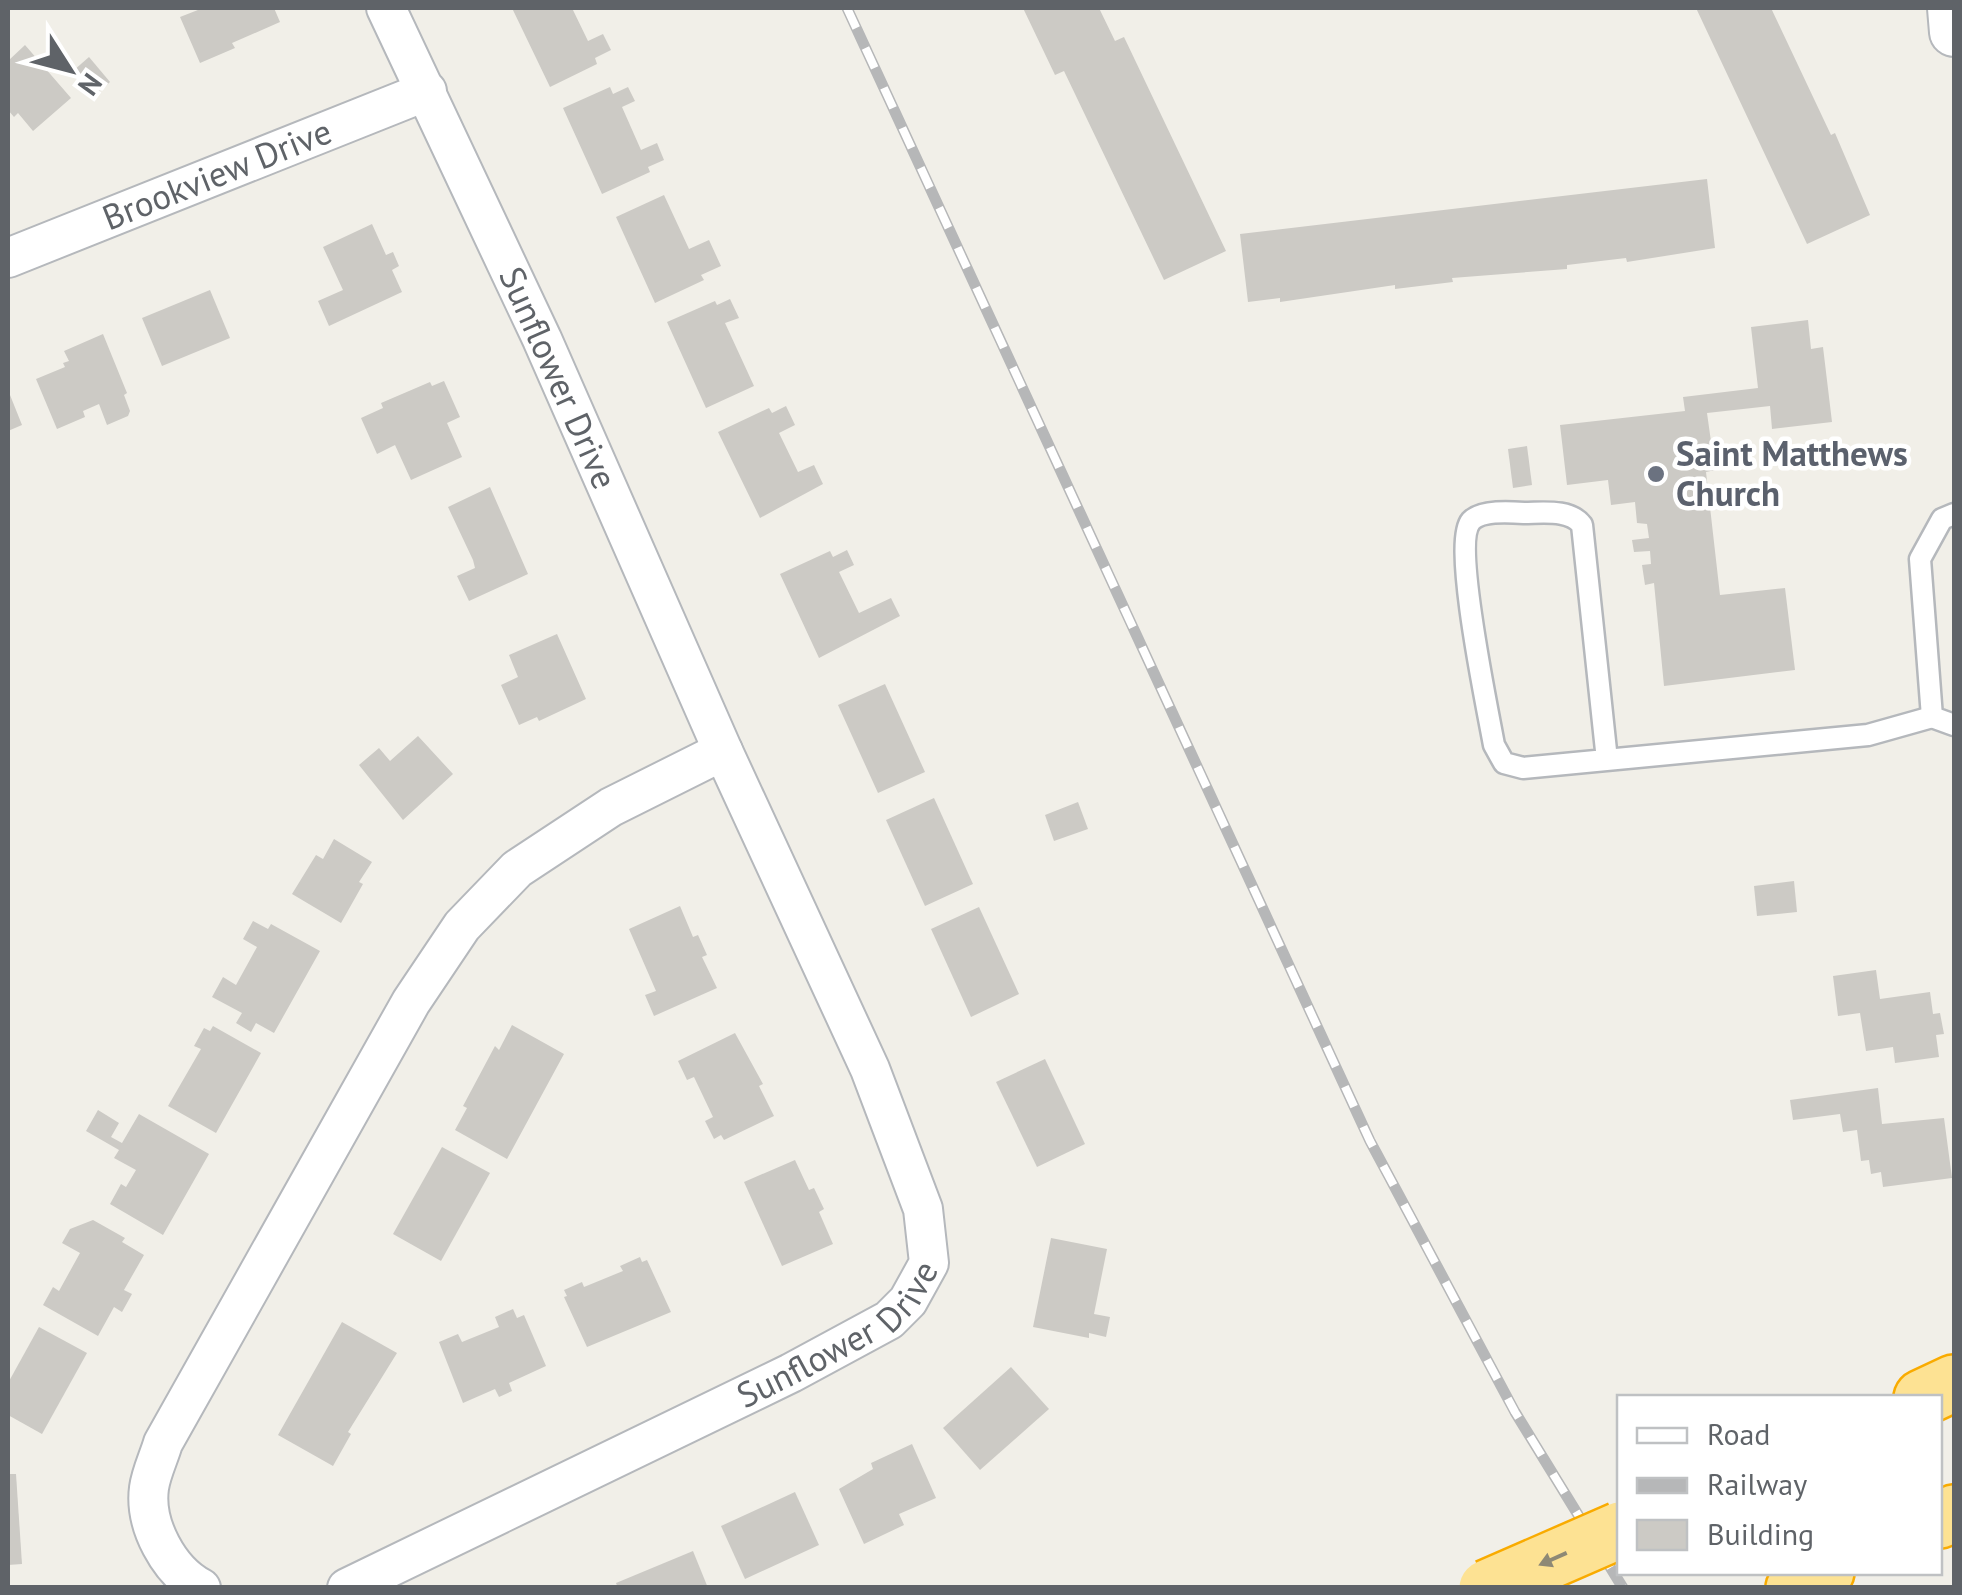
<svg xmlns="http://www.w3.org/2000/svg" width="1962" height="1595" viewBox="0 0 1962 1595" font-family="'PT Sans',sans-serif">
  <style>
    .building { fill: #cccac5 }
    .lines { fill: none; stroke-linecap: round; stroke-linejoin: round }
    .service-casing { stroke: #b5b8bc; stroke-width: 25 }
    .minor-casing { stroke: #b5b8bc; stroke-width: 42 }
    .tertiary-casing { stroke: #b5b8bc; stroke-width: 52 }
    .motorway-casing { stroke: #f9ab00; stroke-width: 60 }
    .service { stroke: #fff; stroke-width: 20 }
    .minor { stroke: #fff; stroke-width: 38 }
    .tertiary { stroke: #fff; stroke-width: 48 }
    .motorway { stroke: #fde293; stroke-width: 55 }
    .rail-casing { stroke: #b6b7b8; stroke-width: 11 }
    .rail { stroke: #fff; stroke-width: 8; stroke-dasharray: 22; stroke-linecap: butt }
    .motorway-bridge-casing { stroke: #f9ab00; stroke-width: 60; stroke-linecap: butt }
    .motorway-bridge { stroke: #fde293; stroke-width: 55 }
    .oneway { fill: #8e8975 }
    .worship-dot { fill: #6b7280; stroke: #fff; stroke-width: 4 }
    .labels { text-anchor: middle; stroke-width: 9; stroke-linejoin: round; paint-order: stroke }
    .street-label { font-size: 35px; fill: #5f6368; stroke: #fff }
    .worship-label { font-size: 35px; font-weight: bold; fill: #5b616d; stroke: #fff; text-anchor: start }
  </style>
  <rect width="100%" height="100%" fill="#f1efe8"/>
  <g class="building">
    <path d="M203,8h71l6,14 -48,21 3,5 -35,15 -20,-46z"/>
    <path d="M512,8h60l16,33 15,-7 8,16 -16,8 2,6 -47,23z"/>
    <path d="M1023,8h76l16,33 9,-4 102,214 -62,29 -100,-209 -9,4z"/>
    <path d="M1696,8h75l60,127 4,-2 35,82 -63,29z"/>
    <path d="M25,45l46,53 -38,33 -15,-18 -4,4 -6,-7v-49z"/>
    <path d="M89,57l21,25 -16,14 -21,-25z"/>
    <path d="M610,87l3,7 15,-7 7,14 -13,6 19,43 16,-7 7,17 -16,7 2,5 -48,22 -39,-86z"/>
    <path d="M1707,179l8,69 -88,14 -1,-4 -59,7v4l-115,9 1,4 -58,7v-4l-115,17v-4l-32,4 -8,-68z"/>
    <path d="M664,195l25,54 20,-9 12,26 -20,9 3,5 -49,23 -39,-86z"/>
    <path d="M372,224l14,31 7,-3 6,14 -7,4 10,22 -73,34 -11,-25 25,-11 -20,-43z"/>
    <path d="M210,290l20,48 -68,28 -20,-48z"/>
    <path d="M730,299l9,19 -14,5 29,63 -48,22 -39,-86 48,-21 2,4z"/>
    <path d="M1808,320l3,29 12,-2 9,75 -60,7 -2,-23 -63,7 8,57 -9,2 14,123 65,-7 10,82 -131,16 -10,-103 -9,2 -3,-20 9,-1 -1,-13 -16,1 -2,-12 17,-2 -2,-14 -10,-1 -2,-21 -24,3 -3,-25 -41,5 -7,-60 125,-14 -2,-14 75,-9 -7,-61z"/>
    <path d="M103,334l24,59 -3,2 6,16 -2,5 -21,9 -8,-21 -16,7 2,6 -28,12 -21,-50 29,-12 -2,-4 6,-2 -5,-10z"/>
    <path d="M444,381l16,36 -13,6 15,34 -51,23 -16,-35 -18,9 -16,-36 22,-10 -2,-5 49,-21 2,4z"/>
    <path d="M8,390l14,35 -14,6z"/>
    <path d="M786,406l9,19 -16,8 19,39 16,-7 9,19 -63,34 -42,-86 51,-24 3,5z"/>
    <path d="M1527,446l5,39 -19,3 -5,-39z"/>
    <path d="M490,487l38,87 -59,27 -12,-25 18,-8 -2,-8 -25,-53z"/>
    <path d="M847,550l7,15 -15,7 20,41 32,-15 9,18 -81,42 -39,-84 50,-23 3,6z"/>
    <path d="M557,634l29,65 -47,22 -2,-4 -18,8 -18,-40 17,-8 -9,-22z"/>
    <path d="M885,684l40,88 -47,21 -40,-88z"/>
    <path d="M418,736l35,38 -50,46 -44,-55 20,-17 11,13z"/>
    <path d="M934,798l39,86 -48,22 -39,-86z"/>
    <path d="M1078,802l10,27 -34,12 -9,-26z"/>
    <path d="M334,839l38,23 -13,20 4,2 -22,39 -49,-29 24,-39 7,4z"/>
    <path d="M1794,881l3,31 -40,4 -3,-30z"/>
    <path d="M680,906l13,31 5,-2 9,20 -5,2 15,31 -63,28 -9,-21 11,-4 -27,-62z"/>
    <path d="M979,907l40,87 -48,23 -40,-88z"/>
    <path d="M253,921l15,8 3,-5 49,27 -46,82 -18,-10 -5,9 -15,-9 6,-10 -30,-16 11,-20 13,8 21,-38 -14,-8z"/>
    <path d="M1876,970l4,29 50,-7 3,22 7,-1 4,21 -8,1 3,22 -44,6 -2,-16 -27,4 -6,-38 -22,3 -5,-40z"/>
    <path d="M512,1025l52,29 -57,105 -52,-29 12,-22 -4,-2 32,-60 4,4z"/>
    <path d="M213,1026l48,27 -45,80 -48,-27 33,-57 -7,-3 10,-18 6,3z"/>
    <path d="M735,1033l28,51 -4,2 15,30 -50,24 -3,-5 -7,4 -9,-18 8,-4 -19,-40 -7,3 -9,-19z"/>
    <path d="M1045,1059l40,85 -48,23 -41,-85z"/>
    <path d="M1878,1088l4,36 62,-6 8,60 -69,9 -2,-15 -10,2 -2,-14 -8,1 -4,-31 -14,2 -3,-18 -47,6 -3,-20z"/>
    <path d="M98,1110l21,13 -8,14 11,6 17,-29 70,40 -46,81 -53,-31 11,-20 5,3 10,-17 -22,-12 5,-8 -33,-19z"/>
    <path d="M442,1147l48,26 -49,88 -48,-27z"/>
    <path d="M795,1160l14,30 5,-2 10,21 -5,3 14,32 -51,22 -38,-84z"/>
    <path d="M93,1220l32,18 -3,4 22,13 -20,35 8,4 -10,18 -8,-5 -16,29 -55,-31 10,-18 6,4 21,-38 -18,-10 8,-14z"/>
    <path d="M1051,1238l56,11 -13,65 16,3 -4,20 -17,-4v5l-56,-11z"/>
    <path d="M640,1257l2,5 5,-2 24,52 -84,35 -23,-50 3,-1 -3,-6 18,-8 2,5 39,-16 -3,-5z"/>
    <path d="M513,1309l4,9 7,-3 22,51 -37,17 3,8 -13,6 -4,-8 -32,14 -24,-61 19,-8 4,8 37,-15 -4,-10z"/>
    <path d="M342,1322l55,31 -49,79 3,2 -18,32 -55,-31z"/>
    <path d="M39,1327l48,26 -45,81 -34,-19v-32z"/>
    <path d="M1011,1367l38,42 -69,61 -37,-42z"/>
    <path d="M912,1444l24,54 -37,16 5,11 -40,19 -25,-55 34,-20 -2,-6z"/>
    <path d="M8,1474h8l6,90 -14,1z"/>
    <path d="M795,1492l24,53 -74,34 -24,-53z"/>
    <path d="M693,1551l15,37h-90l-2,-5z"/>
  </g>
  <g class="lines">
    <defs>
      <g id="service">
        <path d="M1954,514l-12,5 -22,40 12,158 22,8"/>
        <path d="M1607,760l-25,-235c-12,-16 -39,-12 -58,-12 -13,-1 -43,-3 -53,8 -19,22 17,190 23,224l10,18 19,5 345,-33 64,-18"/>
      </g>
      <g id="minor">
        <path id="s1" d="M8,258l419,-167"/>
        <path d="M201,1588c-32,-17 -57,-63 -52,-100 2,-15 10,-31 14,-45l248,-441 51,-76 55,-57 94,-62 112,-56"/>
        <path id="s2" d="M347,1588l444,-215 98,-53 19,-19 21,-38 -6,-54 -53,-140 -147,-318 -181,-412 -156,-331"/>
      </g>
      <path id="tertiary" d="M1952,8l2,24"/>
      <g id="motorway">
        <path d="M1922,1398l32,-15"/>
        <path d="M1940,1520l14,-7"/>
        <path d="M1794,1588l32,-16"/>
      </g>
    </defs>
    <use href="#service" class="service-casing"/>
    <use href="#minor" class="minor-casing"/>
    <use href="#tertiary" class="tertiary-casing"/>
    <use href="#motorway" class="motorway-casing"/>
    <use href="#service" class="service"/>
    <use href="#minor" class="minor"/>
    <use href="#tertiary" class="tertiary"/>
    <use href="#motorway" class="motorway"/>
    <defs>
      <path id="rail" d="M847,8l523,1133 145,271 108,176"/>
    </defs>
    <use href="#rail" class="rail-casing"/>
    <use href="#rail" class="rail"/>
    <defs>
      <path id="motorway-bridge" d="M1487,1588l133,-58"/>
    </defs>
    <use href="#motorway-bridge" class="motorway-bridge-casing"/>
    <use href="#motorway-bridge" class="motorway-bridge"/>
  </g>
  <defs><path id="oneway-solid" d="M-6-.8H1V-3.2L6.5 0L1 3.2V.8H-6Z" transform="scale(2.5)"/></defs>
  <use class="oneway" href="#oneway-solid" transform="translate(1553 1559) rotate(156)"/>
  <circle class="worship-dot" cx="1656" cy="474" r="10"/>
  <g class="labels">
    <g class="street-label">
      <text dy="12" stroke="none"><textPath href="#s1" startOffset="225">Brookview Drive</textPath></text>
      <text transform="translate(558 378) rotate(66)" y="12">Sunflower Drive</text>
      <text dy="12" stroke="none"><textPath href="#s2" startOffset="555">Sunflower Drive</textPath></text>
    </g>
    <g class="worship-label">
      <text x="1676" y="466">Saint Matthews<tspan x="1676" dy="40">Church</tspan></text>
    </g>
  </g>
  <rect width="1962" height="1595" fill="none" stroke="#5f6368" stroke-width="20"/>
  <rect x="1617" y="1395" width="325" height="180" fill="#ffffff" stroke="#bfc1c3" stroke-width="2.5"/>
  <rect x="1637" y="1428" width="50" height="15" fill="#ffffff" stroke="#bfc1c3" stroke-width="2.5"/>
  <text x="1707" y="1445" font-size="30" fill="#5f6368">Road</text>
  <rect x="1637" y="1478" width="50" height="15" fill="#b6b7b8" stroke="#bfc1c3" stroke-width="2.5"/>
  <text x="1707" y="1495" font-size="30" fill="#5f6368">Railway</text>
  <rect x="1637" y="1520" width="50" height="30" fill="#cccac5" stroke="#bfc1c3" stroke-width="2.5"/>
  <text x="1707" y="1545" font-size="30" fill="#5f6368">Building</text>
  <g transform="translate(70 70) rotate(126)" stroke="#ffffff" stroke-width="8" paint-order="stroke">
  <path d="M0-8L18 38L0 25L-18 38Z" fill="#5f6368"/>
  <text y="-15" font-size="28" font-weight="bold" text-anchor="middle" fill="#5f6368">N</text>
  </g>
</svg>
